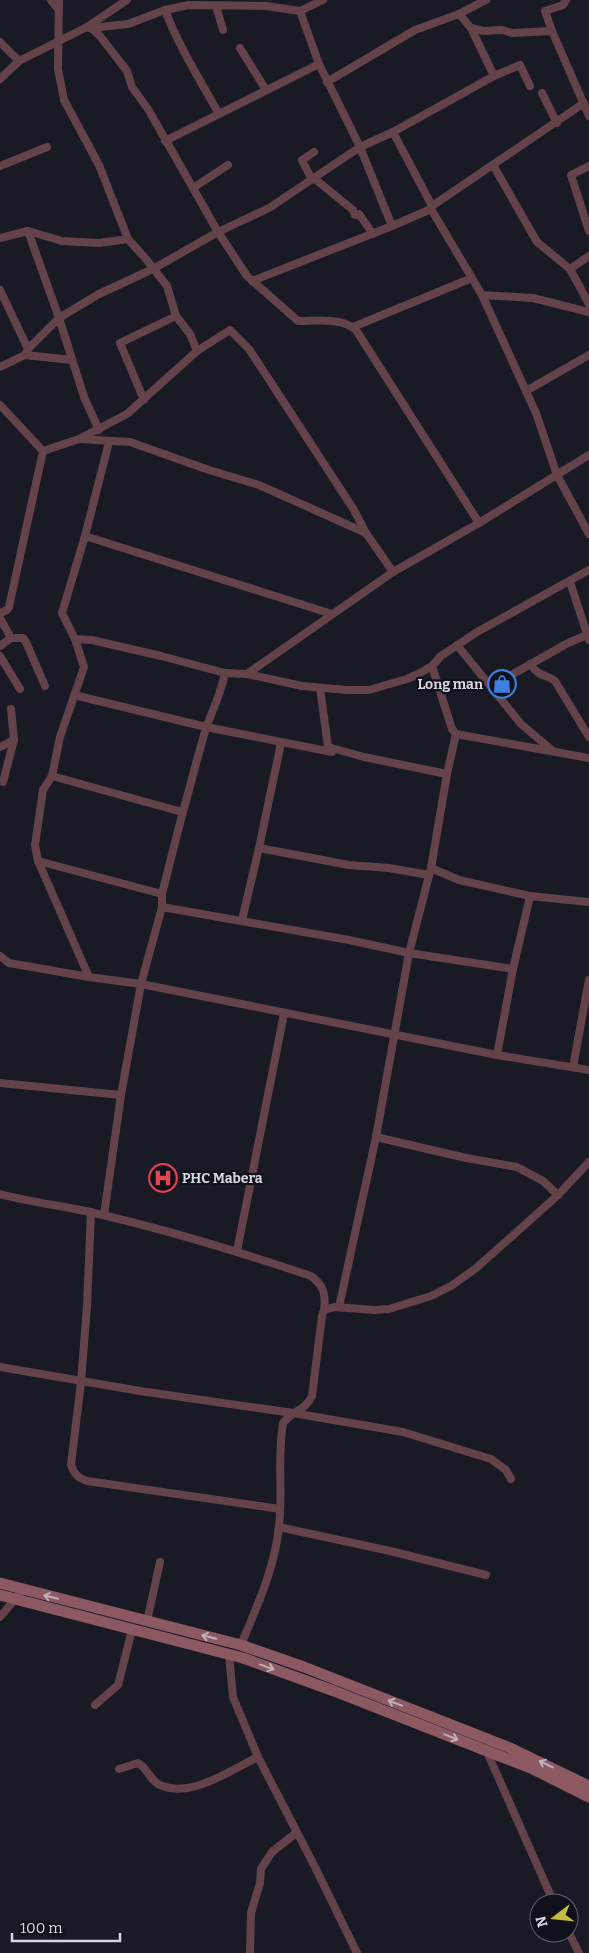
<svg xmlns="http://www.w3.org/2000/svg" width="589" height="1953" viewBox="0 0 589 1953" font-family="Bitter,serif">
  <style>
    .lines { fill: none; stroke-linecap: round; stroke-linejoin: round }
    .street { stroke: #634349; stroke-width: 8 }
    .secondary { stroke: #8c5963; stroke-width: 11 }
    .oneway { stroke: #c0b1b9 }
    .labels { text-anchor: middle; stroke-width: 4.5; stroke-linejoin: round; paint-order: stroke }
    .poi-label { font-size: 14px; font-weight: bold; fill: #d6d7de; stroke: #11111b; text-anchor: end }
  </style>
  <rect width="100%" height="100%" fill="#191a24"/>
  <g class="lines">
    <g class="street">
      <path d="M51,0l7,9"/>
      <path d="M59,0l-1,69 6,31 35,65 29,74 18,20 21,27 9,30 14,18 7,17"/>
      <path d="M566,0l-3,5 -18,6 7,20 37,85"/>
      <path d="M216,6l7,24"/>
      <path d="M165,10c14,37 35,70 54,104"/>
      <path d="M300,11l19,53 41,83 32,79"/>
      <path d="M459,14l12,14 13,3 18,-1 10,3 40,-2"/>
      <path d="M87,27l4,1 9,8 27,35 5,16 16,22 70,123 29,44 51,45c19,0 43,-4 58,9l123,193"/>
      <path d="M91,28l37,-4 37,-14 24,-5 77,1 34,5 23,-11"/>
      <path d="M471,28l23,48"/>
      <path d="M0,42l19,19"/>
      <path d="M240,48l26,42"/>
      <path d="M0,79l19,-18 68,-34 40,-27"/>
      <path d="M327,82l88,-52 44,-16 27,-14"/>
      <path d="M542,93l15,30"/>
      <path d="M393,132l39,74"/>
      <path d="M165,141l154,-77"/>
      <path d="M493,165l44,77 33,27 19,35"/>
      <path d="M0,166l47,-19"/>
      <path d="M589,166l-18,9 18,56"/>
      <path d="M315,179l38,31 2,5 4,-1 14,20"/>
      <path d="M312,180l-10,-20 12,-8"/>
      <path d="M193,188l35,-23"/>
      <path d="M431,209l51,86 54,118 21,62 32,59"/>
      <path d="M28,231l31,87 25,79 15,33"/>
      <path d="M0,238l28,-7 34,10 37,2 29,-4"/>
      <path d="M570,269l19,-13"/>
      <path d="M252,281l140,-55 39,-17 1,-3 152,-103"/>
      <path d="M0,290l28,59"/>
      <path d="M482,295l51,3 56,14"/>
      <path d="M353,327l119,-49"/>
      <path d="M25,355l47,5"/>
      <path d="M0,367l25,-12 3,-6 31,-31 40,-24 54,-25 65,-37 51,-24 91,-61 33,-15 101,-56 26,-11 10,21"/>
      <path d="M526,391l63,-36"/>
      <path d="M144,400l-24,-57 56,-27"/>
      <path d="M0,405l43,46"/>
      <path d="M79,439l48,-25 70,-63 33,-21 19,19 105,161 12,23"/>
      <path d="M43,451l36,-12 51,3 79,28 50,15 107,48 27,39"/>
      <path d="M85,536l247,78"/>
      <path d="M570,582l19,58"/>
      <path d="M0,613l7,-3 2,-3 34,-156"/>
      <path d="M0,618l11,20h12l3,4 19,44"/>
      <path d="M75,639l17,1 69,16 64,17 22,1 55,12 45,4h22l38,-11 13,-6 12,-7 9,-10 36,-24 112,-62"/>
      <path d="M457,645l64,79 32,27"/>
      <path d="M0,646l11,-8"/>
      <path d="M0,656l20,33"/>
      <path d="M530,664c11,15 15,9 25,17l34,56"/>
      <path d="M247,674l146,-102 86,-49 110,-68"/>
      <path d="M492,686l76,-43 19,-8"/>
      <path d="M320,688l8,59"/>
      <path d="M74,695l132,32 126,25 -4,-5 36,10 83,17"/>
      <path d="M456,734l133,24"/>
      <path d="M0,747l14,-7"/>
      <path d="M52,776l130,36"/>
      <path d="M3,782l11,-42 -3,-31"/>
      <path d="M259,848l90,17 40,3 40,7"/>
      <path d="M38,861l124,33"/>
      <path d="M431,868l28,12 71,16 59,6"/>
      <path d="M162,907l187,33 60,13 104,16"/>
      <path d="M242,920l17,-72 22,-105"/>
      <path d="M0,956l9,7 80,14 52,7 356,71 92,15"/>
      <path d="M89,977l-51,-116 -3,-16 8,-55 9,-14 8,-39 24,-70 -9,-28 -13,-26 23,-77 24,-94"/>
      <path d="M497,1055l16,-86 17,-73"/>
      <path d="M573,1067l16,-87"/>
      <path d="M0,1083l121,12"/>
      <path d="M376,1137l90,21 51,9 26,14 15,14"/>
      <path d="M0,1194c31,8 63,12 94,19 74,17 146,39 217,63 13,10 15,18 13,34"/>
      <path d="M91,1212l-4,94 -6,76 -10,83c3,9 7,13 16,16l193,28"/>
      <path d="M104,1215l17,-120 20,-111 21,-77v-13c13,-53 27,-106 42,-159 6,-21 17,-40 21,-62"/>
      <path d="M237,1251l47,-237"/>
      <path d="M339,1307l37,-170 33,-184 22,-85 16,-94 9,-40 -4,-5 -20,-63"/>
      <path d="M0,1367l140,24 153,22 110,19 88,27 15,11 5,9"/>
      <path d="M279,1527l111,24 96,24"/>
      <path d="M0,1617l23,-27"/>
      <path d="M147,1621l13,-59"/>
      <path d="M241,1645c16,-39 34,-77 38,-119 4,-34 -2,-69 4,-103 9,-12 23,-13 29,-27l10,-80 2,-6 10,-3 41,3 14,-1 42,-13 20,-10 24,-17 35,-31 48,-43 31,-33"/>
      <path d="M229,1655l4,42 25,60 57,110 42,86"/>
      <path d="M95,1705l23,-20 14,-55"/>
      <path d="M487,1752l67,151"/>
      <path d="M119,1769l19,-6c10,5 11,17 22,22 30,14 71,-15 98,-28"/>
      <path d="M569,1933l10,20"/>
      <path d="M250,1953l1,-40 9,-30 1,-14 11,-17 24,-19"/>
    </g>
    <g class="secondary">
      <path d="M0,1583l241,62 63,22 206,81 79,38"/>
      <path d="M0,1595l243,63 91,33 199,78 56,28"/>
    </g>
  </g>
  <defs><path id="oneway-shaft" d="M-6 0H5M1.5-3L5.5 0L1.5 3" fill="none" stroke-width="1.6" stroke-linecap="round" stroke-linejoin="round" transform="scale(1.25)"/></defs>
  <g class="oneway">
    <use href="#oneway-shaft" transform="translate(51 1597) rotate(-166)"/>
    <use href="#oneway-shaft" transform="translate(209 1637) rotate(-166)"/>
    <use href="#oneway-shaft" transform="translate(267 1667) rotate(20)"/>
    <use href="#oneway-shaft" transform="translate(395 1703) rotate(-159)"/>
    <use href="#oneway-shaft" transform="translate(451 1737) rotate(22)"/>
    <use href="#oneway-shaft" transform="translate(546 1764) rotate(-154)"/>
  </g>
  <defs>
    <symbol id="shop-ring" viewBox="-11 -11 22 22"><circle r="9.5" fill="#11111b" stroke="#3f7fe0" stroke-width="1.5"/><path d="M-5-2.5h2.3a2.7 3.5 0 0 1 5.4 0H5L5.5 6h-11ZM-1.5-2.5h3a1.5 2.3 0 0 0-3 0Z" fill="#3f7fe0"/></symbol>
    <symbol id="hospital-ring" viewBox="-11 -11 22 22"><circle r="9.5" fill="#11111b" stroke="#e0444e" stroke-width="1.5"/><path d="M-5-5h3v3.5h4V-5h3V5h-3V1.5h-4V5h-3Z" fill="#e0444e"/></symbol>
  </defs>
  <g fill-rule="evenodd">
    <use href="#shop-ring" x="486" y="668" width="32" height="32"/>
    <use href="#hospital-ring" x="147" y="1162" width="32" height="32"/>
  </g>
  <g class="labels">
    <g class="poi-label">
      <text x="483" y="689">Long man</text>
      <text x="182" y="1183" text-anchor="start">PHC Mabera</text>
    </g>
  </g>
  <g transform="translate(554 1918) rotate(254)"><circle r="24" fill="#11111b" stroke="#606069"/>
  <path d="M0-4L9 19L0 12L-9 19Z" fill="#c1bd40"/>
  <text y="-8" font-size="14" font-weight="bold" text-anchor="middle" fill="#d6d7de">N</text>
  </g>
  <path d="M12 1933v8h108v-8" fill="none" stroke="#d6d7de" stroke-width="2.5"/>
  <text x="20" y="1933" font-size="15" fill="#d6d7de" stroke="#11111b" stroke-width="4" paint-order="stroke">100 m</text>
</svg>
